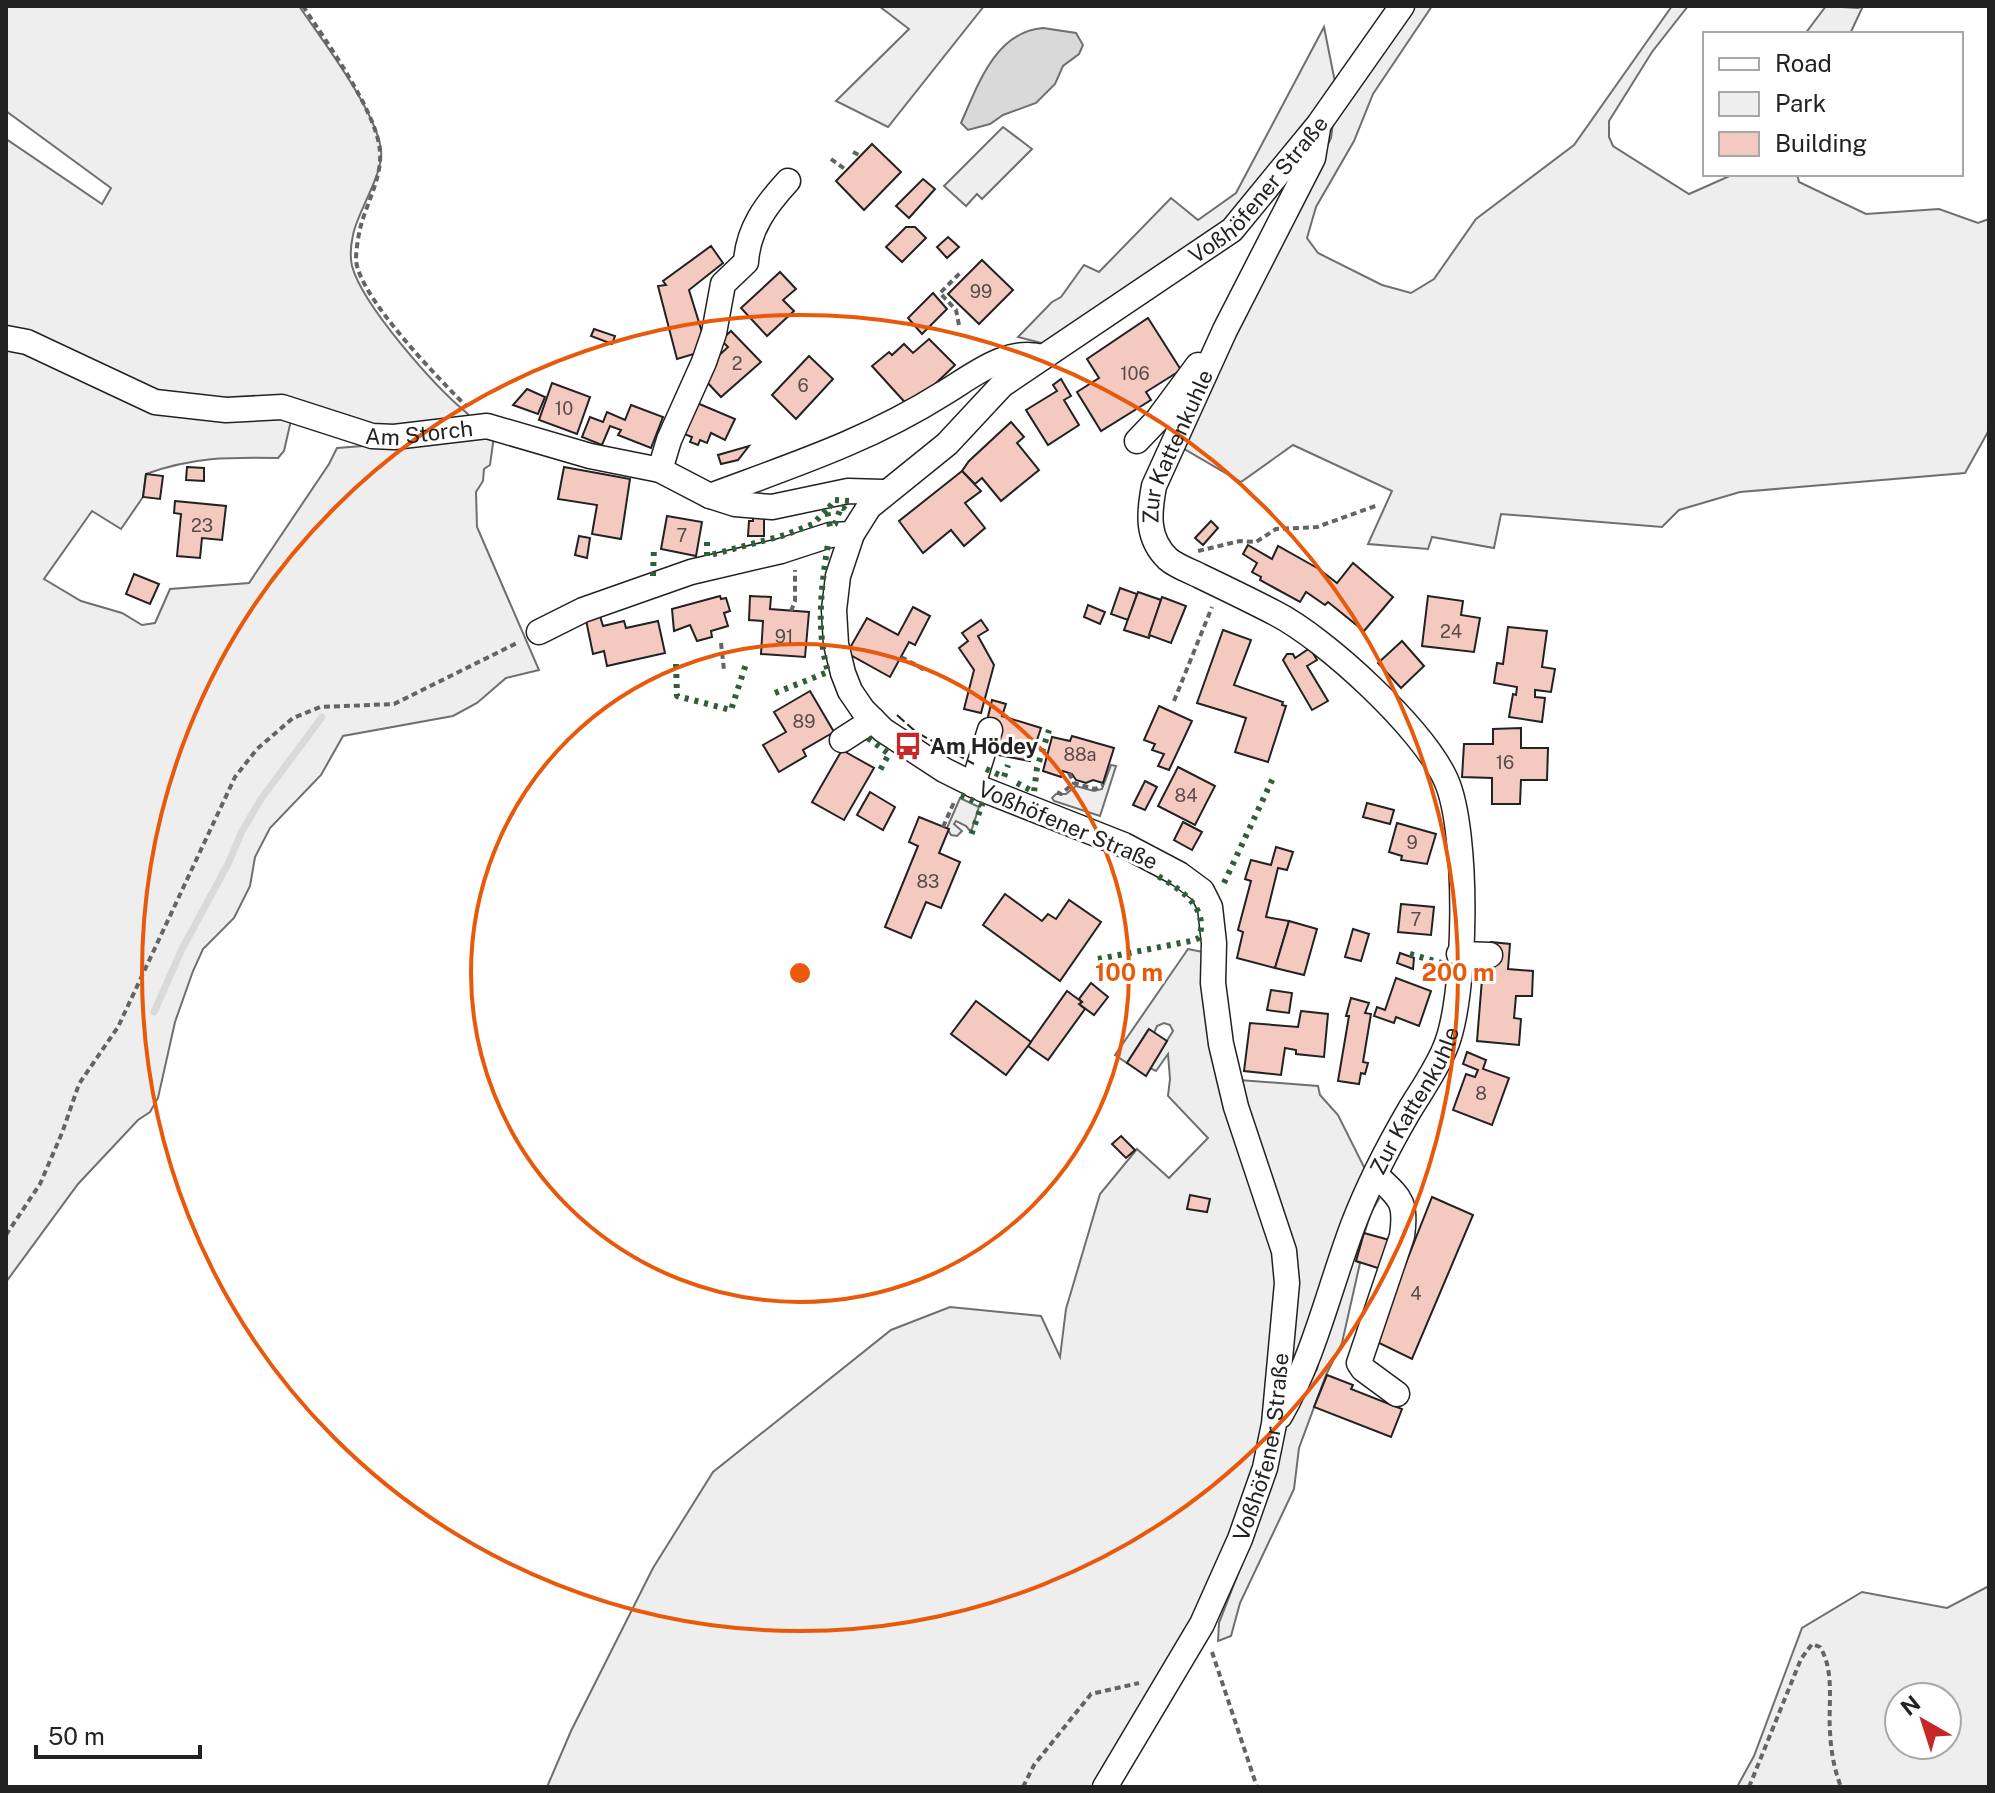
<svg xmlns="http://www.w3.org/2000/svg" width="1995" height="1793" viewBox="0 0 1995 1793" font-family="'Public Sans',sans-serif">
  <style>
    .green { fill: #eee; stroke: #6f6f6f; stroke-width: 2; fill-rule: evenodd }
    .water { fill: #d9d9d9; stroke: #6f6f6f; stroke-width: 2 }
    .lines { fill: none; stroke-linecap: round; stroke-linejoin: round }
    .stream { stroke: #d9d9d9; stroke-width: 7 }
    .building { fill: #f3c9c0; stroke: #222; stroke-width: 2 }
    .minor-casing { stroke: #222; stroke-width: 27 }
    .path { stroke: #646464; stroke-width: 4; stroke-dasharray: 6 4; stroke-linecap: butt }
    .minor { stroke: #fff; stroke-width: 24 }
    .hedge { stroke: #2f5e38; stroke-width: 6; stroke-dasharray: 4 6; stroke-linecap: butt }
    .fence { stroke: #222; stroke-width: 2; stroke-dasharray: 10 4; stroke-linecap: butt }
    .ring { fill: none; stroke: #e8590c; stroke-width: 4 }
    .labels { text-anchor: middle; stroke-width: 6; stroke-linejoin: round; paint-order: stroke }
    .number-label { font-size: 18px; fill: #564c4a }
    .street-label { font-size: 22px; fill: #222; stroke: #fff }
    .poi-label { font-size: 22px; font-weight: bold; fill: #222; stroke: #fff; text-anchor: start }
    .centre { fill: #e8590c; stroke: #fff; stroke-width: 4 }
    .ring-label { font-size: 24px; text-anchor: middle; font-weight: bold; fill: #e8590c; stroke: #fff; stroke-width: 6; stroke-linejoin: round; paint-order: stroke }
  </style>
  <rect width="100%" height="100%" fill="#fff"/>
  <g class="green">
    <path d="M6,6h293c23,34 76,103 82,143 3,25 -23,61 -28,86 -2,9 -3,22 -1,31 11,40 83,121 116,148v3l-57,14 -245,-33 -160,-66v-193l96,65 9,-16 -105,-77z"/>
    <path d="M879,6h105l-96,121 -52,-26 73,-72z"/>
    <path d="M1414,6h18l-59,88 -19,47 -38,66 -9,31 11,15 64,32 29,8 23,-14 42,-60 98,-74 98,-139h16l-36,46 -43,69v16l4,9 76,48 45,-20h63l2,8 67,32 73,-5 39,14 11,-4v211l-24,43 -225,19 -61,18 -17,17 -161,-13 -7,34 -62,-11 -4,12 -60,-5 24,-53 -99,-46 -52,37 -60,-35 150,-309 2,-15z"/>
    <path d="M1826,6l32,2 5,-2 -13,28h-45z"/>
    <path d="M1324,27l12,60 -111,142 -180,115 -27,-7 34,-35 9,-5 23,-32 15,7 72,-74 27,22 38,-27z"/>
    <path d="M1003,127l29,22 -50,50 -5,-5 -11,12 -22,-20z"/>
    <path d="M6,345l134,60 152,11 -8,35 -6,7c-50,-1 -85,-1 -132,16l-3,23 -22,32 -29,-18 -48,68 37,22 41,12 20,12 13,-2 15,-34 79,-6 80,-119 8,-16 157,-12 -4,29 -6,4 -1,12 -7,11 1,35 62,143 -33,8 -29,25 -24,13 -110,20 -22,39 -51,53 -15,29 -5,29 -16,32 -31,31 -10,22 -18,51 -17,76 -8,14 -12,8 -60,64 -72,98z"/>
    <path d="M1111,765l5,1 -16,50 -46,-15 -2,-3 4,-4h10l10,-8 18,5 8,-2z"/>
    <path d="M960,798l19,9 -8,25 -5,-6 -10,-5 -2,3 8,7 -5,5 -6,-1 -4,-7z"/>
    <path d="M1188,949l15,3 75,326 -16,181 -72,164 -94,164h-549l24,-56 82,-163 60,-96 178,-142 59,-23 91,9 19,41 6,-48 34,-115 37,-45 32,29 39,-40 -40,-42 2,-17 -2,-25 -12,17 -6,-3 23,-37 -3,-6 -6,-2 -7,3 -3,7 -6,-3 -21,33 -12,-8z"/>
    <path d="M1239,1080l79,6 2,9 18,20 29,58 -76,207 4,-70z"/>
    <path d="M1376,1196l3,3 -8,13 -15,49 4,2 -18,80 -16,32 -27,73 -5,41 -54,114 -9,33 -13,5 1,-18 38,-98 24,-90 15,-33 21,-33 10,-44z"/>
    <path d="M1989,1586v201h-252l17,-31 48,-128 60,-36 85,16zM1899,1697h48v48h-48z"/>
  </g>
  <path class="water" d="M1043,28l33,5 7,12 -4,9 -16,12 -8,18 -19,19 -33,12 -13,9 -22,6 -7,-7c17,-38 34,-91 82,-95z"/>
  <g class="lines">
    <path class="stream" d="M154,1012l28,-63 47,-87 12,-29 20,-34 61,-82"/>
  </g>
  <g class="building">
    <path d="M872,144l29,28 -37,38 -28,-29z"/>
    <path d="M923,179l12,10 -26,29 -13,-12z"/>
    <path d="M906,227h9l11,11 -24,24 -16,-15z"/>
    <path d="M948,237l11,10 -12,11 -10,-11z"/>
    <path d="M711,246l12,17 -34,27 17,55 -2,6 -27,8 -19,-73 8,-1 -3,-4z"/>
    <path d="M982,260l31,30 -34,34 -31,-30z"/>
    <path d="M780,272l16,17 -13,11 11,11 -27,25 -26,-28z"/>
    <path d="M933,293l14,16 -25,25 -14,-16z"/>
    <path d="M1148,318l33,52 -35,22 5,8 -50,31 -24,-39 22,-14 -12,-19z"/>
    <path d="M594,329l21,7 -3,8 -21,-8z"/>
    <path d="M731,331l30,31 -40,35 -18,-19 13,-13 -4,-3 16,-15 -7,-7z"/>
    <path d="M929,339l26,26 -45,43 -38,-42 17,-14 3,3 12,-11 9,9z"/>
    <path d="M809,356l24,23 -37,40 -24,-24z"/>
    <path d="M1061,379l10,17 -7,4 15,25 -31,20 -22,-35 31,-19 -4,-6z"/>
    <path d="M552,383l38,14 -13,37 -38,-14z"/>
    <path d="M527,389l18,8 -7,17 -25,-9z"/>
    <path d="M690,400l45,19 -10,21 -14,-7 -4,10 -7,-3 -2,5 -8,-3 2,-5 -15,-6z"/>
    <path d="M631,405l32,12 -12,31 -33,-13 3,-5 -11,-4 -8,19 -20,-8 8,-20 13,5 4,-10 18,8z"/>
    <path d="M1011,422l13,15 -7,6 22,27 -38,31 -19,-23 -7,6 -13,-13 7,-10z"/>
    <path d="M749,446l-11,14 -17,4 -3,-9z"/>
    <path d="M187,467l17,1v13l-18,-1z"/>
    <path d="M564,467l66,12 -9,60 -29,-5 5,-29 -39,-6z"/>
    <path d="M962,471l19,20 -16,12 20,25 -21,18 -13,-16 -28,23 -24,-32z"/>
    <path d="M146,474l17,2 -3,23 -17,-2z"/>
    <path d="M175,501l51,5 -4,34 -20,-2 -2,20 -23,-2 4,-42 -7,-1z"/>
    <path d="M667,516l35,6 -6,34 -35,-7z"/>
    <path d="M753,516h11v20h-16l1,-15h4z"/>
    <path d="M1211,521l7,7 -15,17 -8,-7z"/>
    <path d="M579,536l11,2 -3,20 -12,-3z"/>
    <path d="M1248,545l24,14 6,-13 41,23 18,14 16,-20 40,34 -29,34 -36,-29 -3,3 -19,-13 -6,10 -40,-22 1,-3 -9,-5 5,-9 -14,-9z"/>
    <path d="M134,574l25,10 -9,20 -24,-10z"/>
    <path d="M1120,588l17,6 -9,26 -17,-6z"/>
    <path d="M1138,592l23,8 -12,38 -25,-8z"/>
    <path d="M720,596l1,3 5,-1 4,13 -6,2 4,13 -17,5 1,6 -15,4 -7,-16 -16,6 -2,-22z"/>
    <path d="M750,596l21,1 -1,12 39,3 -4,45 -44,-3 2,-33 -14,-1z"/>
    <path d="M1428,596l35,5 -2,14 19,3 -6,34 -52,-6z"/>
    <path d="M1162,597l24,9 -15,37 -22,-8z"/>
    <path d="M1088,605l17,7 -5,12 -16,-7z"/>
    <path d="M913,607l17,9 -15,29 -6,-3 -19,35 -43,-24 20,-35 31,17z"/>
    <path d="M600,616l3,10 21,-5 2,7 32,-7 7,32 -58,13 -3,-15 -11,3 -7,-34z"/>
    <path d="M981,620l7,10 -10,6 16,29 -13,48 -17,-4 10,-39 -15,-22 9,-7 -6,-8z"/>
    <path d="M1508,627l39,4 -5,36 13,2 -4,23 -16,-2v7l10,1 -3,24 -33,-5 4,-23 3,1 1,-8 -23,-4 3,-20 6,1z"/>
    <path d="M1223,630l28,10 -17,45 49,17 -1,3 4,1 -18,56 -33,-10 11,-34 -49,-15z"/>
    <path d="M1402,641l22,25 -23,22 -23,-25z"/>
    <path d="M1310,648l7,12 -10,6 21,35 -16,9 -29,-50 4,-6h6l2,4z"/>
    <path d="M810,691l24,41 -31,18 3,6 -27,16 -16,-27 23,-13 -12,-20z"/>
    <path d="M992,700l14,4 -4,12 39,12 -11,33 -32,-6 1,-3 -9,-3 -5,-20z"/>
    <path d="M1159,706l33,15 -23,49 -11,-4 6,-12 -12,-4 3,-6 -11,-4z"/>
    <path d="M1521,728v20h27l-1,32h-26l-1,24h-28v-26l-30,-1 2,-33h29v-15z"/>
    <path d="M1072,736l42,12 -11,35 -10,-3 -7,3 -10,-3 -4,-6 -9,-3 -2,6 -18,-6 9,-34 18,4z"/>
    <path d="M842,750l32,18 -30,52 -32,-18z"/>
    <path d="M1178,767l37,19 -20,39 -37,-19z"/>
    <path d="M1145,781l12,6 -12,23 -12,-5z"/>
    <path d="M870,792l25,15 -12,23 -26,-15z"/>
    <path d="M1367,803l27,7 -4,14 -27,-7z"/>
    <path d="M919,817l30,12 -10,24 21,9 -19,46 -15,-6 -15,36 -26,-11 33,-81 -9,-4z"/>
    <path d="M1183,822l19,10 -10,18 -18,-10z"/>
    <path d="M1397,823l39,11 -9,30 -26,-4 1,-4 -13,-4z"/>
    <path d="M1276,847l17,5 -6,18 -9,-2 -12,49 23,4 -14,47 -38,-10 6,-26 -5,-2 13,-49 -6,-2 6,-19 20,5z"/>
    <path d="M1005,894l37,27 6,-7 8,5 13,-19 32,22 -41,59 -77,-56z"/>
    <path d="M1401,904l33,3 -3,28 -33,-3z"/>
    <path d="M1289,921l28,8 -13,46 -29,-7z"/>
    <path d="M1353,929l16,5 -8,27 -16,-4z"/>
    <path d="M1491,942l19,2 -2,25 25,2 -1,25h-16l-2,22 7,1 -2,26 -42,-4 6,-74 6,1z"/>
    <path d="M1400,953l14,5 -1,11 -16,-6z"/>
    <path d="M1396,978l35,13 -12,35 -23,-9 -2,6 -20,-7 3,-9 8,3z"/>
    <path d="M1091,983l17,14 -14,18 -15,-11 3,-2 -3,-3z"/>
    <path d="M1271,990l21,3 -3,20 -22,-3z"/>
    <path d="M1067,991l15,11 -3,2 6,5 -37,51 -20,-14z"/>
    <path d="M1351,998l18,5 -4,10 6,1 -8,48 5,1 -3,11 -4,-1 -2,11 -21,-3 11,-65h-3z"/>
    <path d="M976,1001l55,41 -25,33 -55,-41z"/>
    <path d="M1301,1011l27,3 -4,43 -28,-3v-4l-11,-2 -4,27 -37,-4 6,-48 48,4z"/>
    <path d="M1149,1029l18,12 -21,35 -19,-13z"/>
    <path d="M1467,1052l19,8 -3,9 26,9 -17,47 -39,-15 13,-36 9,3 3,-7 -15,-6z"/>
    <path d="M1121,1136l14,14 -9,8 -14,-14z"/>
    <path d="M1190,1195l20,4 -3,13 -20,-3z"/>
    <path d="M1432,1197l41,18 -61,144 -37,-18z"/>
    <path d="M1364,1233l29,8 -9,29 -28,-9z"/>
    <path d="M1327,1375l26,10 -2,4 51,20 -11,28 -77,-30z"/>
  </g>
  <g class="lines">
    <defs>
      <g id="minor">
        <path id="s1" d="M6,338l21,4 128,60 71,8 56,-3 90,29 22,1 93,-11 103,30 70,14 50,26 25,8 37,3 76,-16 35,1"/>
        <path d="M1137,441l21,-22 40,-54"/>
        <path d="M660,470l9,-30 35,-78 10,-29 9,-49 23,-22c2,-33 20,-57 42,-81"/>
        <path d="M710,496c83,-31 158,-55 234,-103 30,-18 63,-46 99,-36"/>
        <path d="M539,632l44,-22 108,-38 90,-21 49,-16 22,-1"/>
        <path d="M842,740l31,-20"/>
        <path d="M973,785l17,-55"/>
        <path d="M1459,954l31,1"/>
        <path d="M1376,1175c24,23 31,26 26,61l-43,127 4,6 34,25"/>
        <path id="s2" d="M1280,1416c34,-59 49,-127 73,-191 15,-39 35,-78 56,-114 12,-20 27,-41 36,-63 22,-50 24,-217 1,-268 -23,-51 -120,-141 -171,-167 -25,-13 -50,-25 -75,-37 -10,-5 -24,-10 -32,-17 -22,-21 -19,-46 -14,-73l71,-156 88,-172 5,-30"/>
        <path id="s3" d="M1105,1787l97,-163 38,-85 25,-71 9,-44 13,-141 -3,-32 -48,-144 -15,-63 -8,-61 1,-40 -4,-36 -8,-16 -23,-17 -55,-29 -142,-56 -38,-19 -61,-40 -20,-20 -13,-19 -7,-18 -7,-29 -2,-34 4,-34 14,-42 17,-27 78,-63 55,-59 230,-155 87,-106 83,-118"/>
      </g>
    </defs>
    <use href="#minor" class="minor-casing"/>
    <g class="path">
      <path d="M303,6c22,34 75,107 77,146 2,26 -14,52 -20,77 -2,9 -4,22 -4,31 3,37 83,119 110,146"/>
      <path d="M853,152l8,4"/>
      <path d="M831,159l15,11"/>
      <path d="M959,325l-3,-15 -16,-17 20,-20"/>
      <path d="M1198,551l42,-10 16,1 20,-13 41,-2 61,-22"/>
      <path d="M791,611l4,-10v-31"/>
      <path d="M721,643l3,27"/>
      <path d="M901,657l24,13"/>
      <path d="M1174,701l38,-94"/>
      <path d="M1069,773l5,10 21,6 8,-4"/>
      <path d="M1057,792l4,2 13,-11"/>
      <path d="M943,827l12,-27"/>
      <path d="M6,1235l34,-51 22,-51 17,-49 39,-57 117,-250 22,-28 36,-31 27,-11 74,-3 125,-62"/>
      <path d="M1212,1652l45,135"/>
      <path d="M1023,1787l11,-22 57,-71 48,-11"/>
      <path d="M1749,1787l52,-128 11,-15 8,3c15,24 8,57 10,85 1,19 4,37 11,55"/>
    </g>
    <use href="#minor" class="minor"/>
    <g class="hedge">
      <path d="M835,500l14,1 -6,7 -2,-1 -6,17 -5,3 -3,-17z"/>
      <path d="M707,542v14l78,-21 28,-11 16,-17"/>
      <path d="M653,576l1,-30"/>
      <path d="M676,664l1,32 54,14 15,-46"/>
      <path d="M775,693l53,-21c-12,-43 -7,-84 0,-128l-2,1"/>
      <path d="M868,738l21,16 -10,18"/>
      <path d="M986,769l18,8 4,-12"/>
      <path d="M1017,783l17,9 3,-24 12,-38"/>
      <path d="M961,795l21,10 -11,30"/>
      <path d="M1224,883l49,-105"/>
      <path d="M1410,954l42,12"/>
      <path d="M1098,959l93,-18 8,-3c10,-31 -18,-48 -41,-62"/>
    </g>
    <path class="fence" d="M897,715l19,17 58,32"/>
  </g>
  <g class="ring">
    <circle cx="800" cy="973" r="329"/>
    <circle cx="800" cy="973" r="658"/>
  </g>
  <defs>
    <symbol id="bus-bare" viewBox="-9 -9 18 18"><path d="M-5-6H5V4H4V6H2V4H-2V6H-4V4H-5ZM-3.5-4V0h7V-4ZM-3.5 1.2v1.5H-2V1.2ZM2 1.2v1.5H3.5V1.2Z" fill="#c62828" stroke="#fff" stroke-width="2.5" paint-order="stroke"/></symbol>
  </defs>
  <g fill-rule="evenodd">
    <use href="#bus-bare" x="888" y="726" width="40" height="40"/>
  </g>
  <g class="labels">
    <g class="number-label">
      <text x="981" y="298">99</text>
      <text x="737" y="370">2</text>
      <text x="1135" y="380">106</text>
      <text x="803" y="392">6</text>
      <text x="564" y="415">10</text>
      <text x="202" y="532">23</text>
      <text x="682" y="542">7</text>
      <text x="1451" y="638">24</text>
      <text x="784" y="643">91</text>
      <text x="804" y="728">89</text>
      <text x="1080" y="761">88a</text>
      <text x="1505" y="769">16</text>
      <text x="1186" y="802">84</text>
      <text x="1412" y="849">9</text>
      <text x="928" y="888">83</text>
      <text x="1416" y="926">7</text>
      <text x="1481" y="1100">8</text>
      <text x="1416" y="1300">4</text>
    </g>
    <g class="street-label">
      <text dy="8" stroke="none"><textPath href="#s3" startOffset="2058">Voßhöfener Straße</textPath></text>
      <text dy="8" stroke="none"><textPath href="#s1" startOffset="432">Am Storch</textPath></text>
      <text dy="8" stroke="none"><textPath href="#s2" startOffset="1160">Zur Kattenkuhle</textPath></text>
      <text transform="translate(1068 825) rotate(23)" y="8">Voßhöfener Straße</text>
      <text dy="8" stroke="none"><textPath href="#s2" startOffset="344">Zur Kattenkuhle</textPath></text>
      <text dy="8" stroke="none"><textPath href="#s3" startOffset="378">Voßhöfener Straße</textPath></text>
    </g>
    <g class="poi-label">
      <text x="930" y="754">Am Hödey</text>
    </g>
  </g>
  <circle cx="800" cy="973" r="12" class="centre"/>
  <g class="ring-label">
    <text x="1129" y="981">100 m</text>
    <text x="1458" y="981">200 m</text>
  </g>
  <rect width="1995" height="1793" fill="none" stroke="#222222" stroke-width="16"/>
  <rect x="1703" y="32" width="260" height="144" fill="#ffffff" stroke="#a7a7a7" stroke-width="2"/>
  <rect x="1719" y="58" width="40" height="12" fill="#ffffff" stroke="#a7a7a7" stroke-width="2"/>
  <text x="1775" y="72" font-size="24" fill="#222222">Road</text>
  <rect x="1719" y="92" width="40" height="24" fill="#eeeeee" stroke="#a7a7a7" stroke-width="2"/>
  <text x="1775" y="112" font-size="24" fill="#222222">Park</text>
  <rect x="1719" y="132" width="40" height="24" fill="#f3c9c0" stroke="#a7a7a7" stroke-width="2"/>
  <text x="1775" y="152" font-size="24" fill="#222222">Building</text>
  <g transform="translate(1923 1721) rotate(321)"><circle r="38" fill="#ffffff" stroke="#a7a7a7" stroke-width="2"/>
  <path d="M0-6L14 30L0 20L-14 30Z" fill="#c62828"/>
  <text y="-12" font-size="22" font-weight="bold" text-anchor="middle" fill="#222222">N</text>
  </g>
  <path d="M36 1745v12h164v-12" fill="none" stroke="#222222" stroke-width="4"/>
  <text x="48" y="1745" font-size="24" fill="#222222" stroke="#ffffff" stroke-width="6" paint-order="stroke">50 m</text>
</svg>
